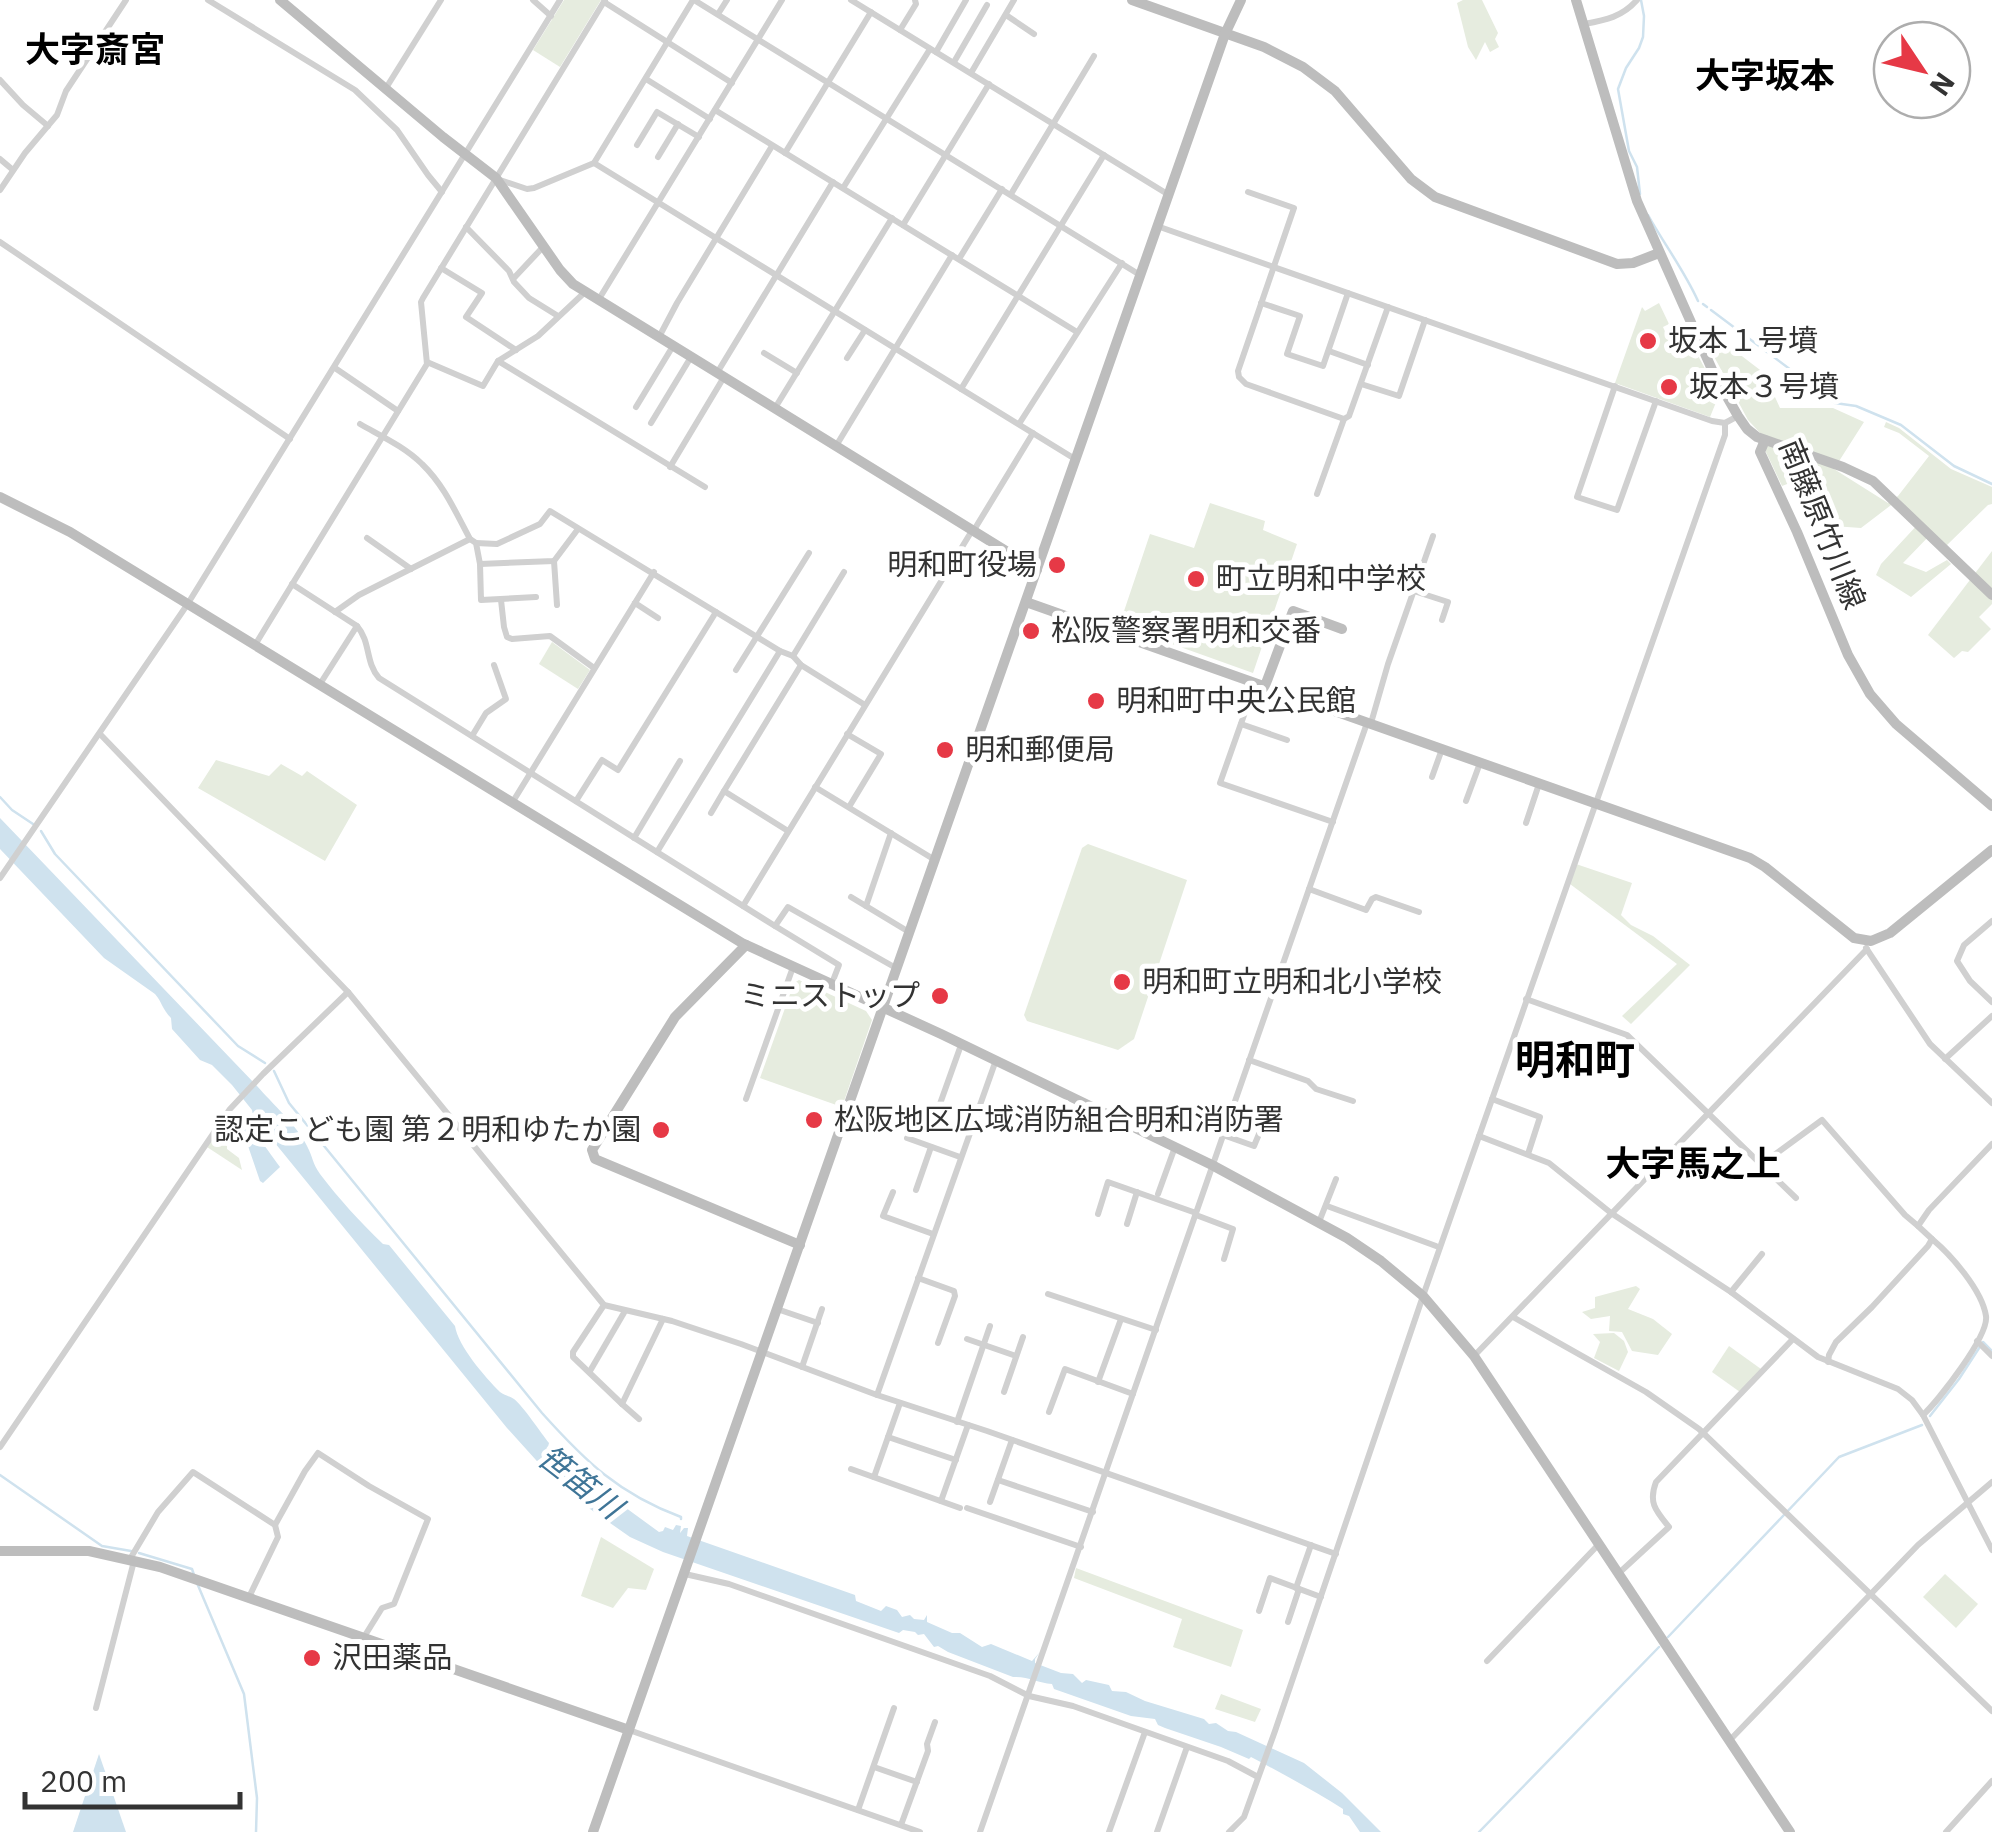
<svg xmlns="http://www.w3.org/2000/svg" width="1992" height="1832" viewBox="0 0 1992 1832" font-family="'IBM Plex Sans','Noto Sans JP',sans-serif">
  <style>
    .green { fill: #e6ecdf }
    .water { fill: #cfe2ee }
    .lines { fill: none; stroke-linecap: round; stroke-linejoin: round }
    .stream { stroke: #cfe2ee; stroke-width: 2.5 }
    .street { stroke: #d0d0d0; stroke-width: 6 }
    .secondary { stroke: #bdbdbd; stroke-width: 10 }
    .poi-dot { fill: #e63946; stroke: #fff; stroke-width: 4 }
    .labels { text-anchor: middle; stroke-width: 10; stroke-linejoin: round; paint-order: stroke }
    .poi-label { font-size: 30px; fill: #333; stroke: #fff; text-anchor: start }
    .street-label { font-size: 30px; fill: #333; stroke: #fff }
    .water-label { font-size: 32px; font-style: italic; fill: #3f7597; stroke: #fff }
    .quarter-label { font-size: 35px; font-weight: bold; fill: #000; stroke: #fff }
    .district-label { font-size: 40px; font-weight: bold; fill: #000; stroke: #fff }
  </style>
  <rect width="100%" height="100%" fill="#fff"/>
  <g class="green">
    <path d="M564,0h37l-41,67 -27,-17z"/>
    <path d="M1463,0h19l16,33 -3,6 4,8 -9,5 -5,-10 -9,18 -8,-13 -11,-44z"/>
    <path d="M1659,303l10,21 -6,3 14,31 18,-8 24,45 -9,22 -95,-34 27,-76 3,4z"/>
    <path d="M1717,337l47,36 16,35h53l31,14 -30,47 54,34 10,-7 31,-40 -30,-23 -15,-6 2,-5 13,6 52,41 41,18v17l-4,1 -42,41 -14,-13 -29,30 23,9 21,-12 4,4 -40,33 -35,-22 5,-11 39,-42 -21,-23 -38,29 -28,-2 -33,-47 -18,7 -17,-36 -3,-15 -14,-15 -38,-71z"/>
    <path d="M1210,503l55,18 -2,9 34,14 -44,129 -109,-39 1,-6 -24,-8 29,-86 44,14z"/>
    <path d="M1992,551v53l-13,13 12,12 -23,23 -6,-1 -8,7 -26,-23z"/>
    <path d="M552,642l38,28 -12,19 -39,-25z"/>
    <path d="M216,760l53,16 12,-12 21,12 5,-5 50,34 -32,56 -127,-73z"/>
    <path d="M1088,844l99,36 -53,159 -16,11 -91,-29 -3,-6 58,-167z"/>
    <path d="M1576,864l56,19 -11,32 10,10 22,11 37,29 -59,59 -9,-8 55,-52 -107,-80z"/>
    <path d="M799,980l67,31 6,9 -30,87 -82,-29 34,-95z"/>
    <path d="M230,1115l11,9 -14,21v4l12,9 3,12 -35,-23z"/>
    <path d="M1636,1286l4,3 -12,20 25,10 19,15 -14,21 -26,-4 -10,-19 -13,-1 1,-15 -19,3 -9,-7 13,-4v-11z"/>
    <path d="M1614,1333l10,8 4,11 -9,19 -25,-13 6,-16 -7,-8z"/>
    <path d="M1729,1346l32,23 -21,23 -28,-20z"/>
    <path d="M601,1537l53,32 -8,21 -18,-2 -15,20 -32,-12z"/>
    <path d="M1076,1568l167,62 -12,37 -58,-20 9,-28 -108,-41z"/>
    <path d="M1945,1574l33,30 -22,24 -33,-31z"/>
    <path d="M1221,1694l40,15 -6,13 -40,-13z"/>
  </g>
  <g class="water">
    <path d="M0,818l257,268c14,16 42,42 50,60 6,11 5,17 13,28 19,25 40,48 63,70l6,1 66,81c3,20 30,51 45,66 4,3 9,4 14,7 9,7 27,34 35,44l-3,12 5,4 48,35 12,3 48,35 4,-1 2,-4 8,3 3,-5 5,1 -1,7 4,-5h4l-1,8 168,59 1,6 25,10 5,-5 11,4 5,7 8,-2 4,4 10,1 3,-5v7l25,11h8l22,14 9,-3 41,17 8,-9 -5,7v4l26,10 12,1 9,9 4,-3 23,5 3,6 14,1 19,9 59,18 5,5 7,-1 12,8 8,1 68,31 38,30 39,39h-21l-11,-16 -6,-2v-5c-30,-19 -60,-35 -92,-52l-2,2 -28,-12 -56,-19 -7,-3 -3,-6 -24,-3 -77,-27 -2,-5c-14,-1 -24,-8 -39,-7l-65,-25 -10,-6 -4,1 -10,-13 -6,1 -3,-3 -12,-2 -4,3 -236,-81 -33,-15 -67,-47 -56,-62 -254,-312 -1,-6 -20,-25 -20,-20 -12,-5 -28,-31 -1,-11c-9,-9 -9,-16 -16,-24l-51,-36 -104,-109z"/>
    <path d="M242,1124c15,7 27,29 38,43l-17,16 -3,-2 -12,-35 5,-5 -8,4 -9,-13z"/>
    <path d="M99,1754l27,78h-53z"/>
  </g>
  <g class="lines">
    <g class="stream">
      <path d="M1640,194l-3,-27 -8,-16 -11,-62 8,-21 13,-20 4,-11 1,-21 -3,-16"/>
      <path d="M1648,215c16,29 36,55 50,86"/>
      <path d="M1703,304l4,3"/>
      <path d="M1711,310l124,93 21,3 45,19 53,41 38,18"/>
      <path d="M0,797l12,13 21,14"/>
      <path d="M41,831l14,23 183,192 27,17"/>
      <path d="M274,1071l15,32 253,310c44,49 77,81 139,104v2"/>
      <path d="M1930,1416l29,-37 24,-37 9,9"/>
      <path d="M0,1475l102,71 29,5"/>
      <path d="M139,1553l53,16 2,6"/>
      <path d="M197,1583l47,111 13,104 -1,34"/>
      <path d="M1668,1637l171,-180 83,-32"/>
      <path d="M1479,1832l180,-185"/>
    </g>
    <g class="street">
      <path d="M208,0l147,90 42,40 31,45 14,17"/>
      <path d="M533,0l18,16"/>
      <path d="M694,0l446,275"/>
      <path d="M851,0l318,195"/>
      <path d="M604,2l128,81"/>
      <path d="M718,14l9,-14"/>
      <path d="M1006,15l28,19"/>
      <path d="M1584,24c22,-4 38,-7 53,-24"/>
      <path d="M900,30l16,-26 -1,-4"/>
      <path d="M936,52l30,-52"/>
      <path d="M954,62l33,-57"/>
      <path d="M971,73l43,-73"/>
      <path d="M646,79l64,40"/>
      <path d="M0,80l23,25 25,21"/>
      <path d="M386,88l55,-88"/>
      <path d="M715,110l362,222"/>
      <path d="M637,145l20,-33 42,25"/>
      <path d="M785,153l86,-141"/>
      <path d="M658,157l20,-33"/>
      <path d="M0,159l13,11"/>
      <path d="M594,163l481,296"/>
      <path d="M497,179l30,10 7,-1 60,-25 99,-163"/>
      <path d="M843,188l87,-139"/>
      <path d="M0,190l25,-37 32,-38 9,-24 60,-91"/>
      <path d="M1248,192l46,16 -56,163 1,6 7,7 98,35"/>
      <path d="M1011,194l83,-138"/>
      <path d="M903,225l86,-141"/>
      <path d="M1157,226l555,195 13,2 13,-7"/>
      <path d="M466,227l43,44 5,11 15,16 29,18"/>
      <path d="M0,242l290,197"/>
      <path d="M959,259l43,-70"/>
      <path d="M441,268l41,25 -16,24 50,33"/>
      <path d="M513,279l30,-32"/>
      <path d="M599,299l183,-299"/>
      <path d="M1261,303l39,13 -13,38 36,12 25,-73"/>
      <path d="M659,337l18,-34 95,-157"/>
      <path d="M1329,351l39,14"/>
      <path d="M764,353l33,20"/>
      <path d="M847,358l18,-28"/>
      <path d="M498,361l207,126"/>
      <path d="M427,362l56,24 15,-25 40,-25 46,-43"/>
      <path d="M335,368l63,43"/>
      <path d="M717,373l116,-191"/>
      <path d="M1361,384l38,12 26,-76"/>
      <path d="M1615,386l-38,111 40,13 39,-109"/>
      <path d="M961,389l143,-234"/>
      <path d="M636,407l37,-61"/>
      <path d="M775,408l117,-190"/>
      <path d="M651,423l40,-66"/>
      <path d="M360,424c21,12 45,23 62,40 22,21 34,49 48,75l6,4 4,21 74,-3 24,-32"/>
      <path d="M1019,424l103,-161"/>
      <path d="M836,446l116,-191"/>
      <path d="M670,467l54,-90"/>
      <path d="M1317,494l27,-75 5,-3 39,-109"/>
      <path d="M974,530l59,-97"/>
      <path d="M367,538l44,31"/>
      <path d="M476,543l21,1 43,-20 10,-13 230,140 13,5 8,9 64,40"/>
      <path d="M554,561l3,44"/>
      <path d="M480,564l1,36 55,-3"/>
      <path d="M292,584l65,42c14,16 8,36 22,52l396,248 13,-19 108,61"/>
      <path d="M1414,591l34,11 -6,18"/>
      <path d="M501,600l3,27 3,10 5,2 38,-3 44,32"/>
      <path d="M635,603l23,15"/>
      <path d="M335,612l24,-17 111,-56"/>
      <path d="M255,645l172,-281 -6,-62 2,-4 182,-298"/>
      <path d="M793,656l51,-84"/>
      <path d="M736,670l73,-117"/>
      <path d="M320,684l37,-58"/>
      <path d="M1255,684l-35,99 113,39"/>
      <path d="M1371,723l17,-59 45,-128"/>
      <path d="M1241,724l46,16"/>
      <path d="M100,734l248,258 256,313 68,16 69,23 136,51 110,36 349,123"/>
      <path d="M847,734l34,20 -32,53"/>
      <path d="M472,736l14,-23 20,-14 -12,-34"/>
      <path d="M1432,777l10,-28"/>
      <path d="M815,787l120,73"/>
      <path d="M576,801l26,-41 16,10 98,-158"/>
      <path d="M1466,801l14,-38"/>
      <path d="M512,803l142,-231"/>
      <path d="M711,813l13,-22"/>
      <path d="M1526,823l13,-39"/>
      <path d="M788,831l-64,-40 77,-126"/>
      <path d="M634,838l46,-77"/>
      <path d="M657,852l123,-201"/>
      <path d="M0,878l187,-273 373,-605"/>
      <path d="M1309,889l57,21 6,-11 4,-2 43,15"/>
      <path d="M851,897l58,35"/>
      <path d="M743,906l230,-377"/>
      <path d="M866,906l25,-73"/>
      <path d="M1992,921l-28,24 -7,16 13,20 22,21"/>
      <path d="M775,926l64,39 -7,18"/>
      <path d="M1866,948l64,96 62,59"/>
      <path d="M1526,999l101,36 169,163"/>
      <path d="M1945,1059l47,-43"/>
      <path d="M1249,1060l59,21 8,8 37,12"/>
      <path d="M746,1099l47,-132"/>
      <path d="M1492,1099l48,18 -12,37"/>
      <path d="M936,1115l25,-70"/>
      <path d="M1223,1135l31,11 5,-12"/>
      <path d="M1479,1136l70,27 62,50 120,79 87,65 80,32 14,11 11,15 69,135"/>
      <path d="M907,1138l53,19"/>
      <path d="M1762,1164l60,-44 83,95 13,11"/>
      <path d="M916,1190l15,-43"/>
      <path d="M893,1192l-10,24 50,18"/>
      <path d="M1158,1194l17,-47"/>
      <path d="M1327,1206l109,40"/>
      <path d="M1098,1214l10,-32 88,31"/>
      <path d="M1196,1215l37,14 -9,30"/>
      <path d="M1319,1222l17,-43"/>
      <path d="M1127,1224l10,-32"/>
      <path d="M918,1278l36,13 1,5 -17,47"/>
      <path d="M1731,1292l31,-38"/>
      <path d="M1048,1294l108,36"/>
      <path d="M604,1305l-31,47v5l49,47 41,-85"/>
      <path d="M777,1309l41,14"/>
      <path d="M1513,1317l133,75 53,37 293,282"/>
      <path d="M967,1339l49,17"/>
      <path d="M1977,1341l15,15"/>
      <path d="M1474,1356l393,-407"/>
      <path d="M1828,1362l1,-7 7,-13 36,-35 56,-61 4,-7 -14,-13 11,-16 63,-66"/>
      <path d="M802,1367l20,-58"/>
      <path d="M590,1371l35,-60"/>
      <path d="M1098,1382l23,-63"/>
      <path d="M1004,1392l19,-55"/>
      <path d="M877,1395l119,-335"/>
      <path d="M622,1404l17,15"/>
      <path d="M1049,1412l16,-43 68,25"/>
      <path d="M1923,1415c15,-14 66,-79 63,-99 -4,-26 -35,-61 -54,-77"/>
      <path d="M957,1422l33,-96"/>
      <path d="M888,1437l68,23"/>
      <path d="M0,1447l230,-338 33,-35 85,-82"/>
      <path d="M851,1469l109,39"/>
      <path d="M874,1477l26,-74"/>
      <path d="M998,1480l95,32"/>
      <path d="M941,1501l27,-76"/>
      <path d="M990,1502l22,-62"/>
      <path d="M967,1508l114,39"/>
      <path d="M275,1525l30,-54 13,-18 51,33 59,33 -34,85 -12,4 -18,29"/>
      <path d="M130,1559l28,-47 35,-40 82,53 3,12 -29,60"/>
      <path d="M1619,1573l50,-46c-13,-16 -21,-24 -13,-45l137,-143"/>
      <path d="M685,1574l44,10 261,92 39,20 44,10 155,55 30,16"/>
      <path d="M1296,1588l15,-43"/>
      <path d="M1259,1611l11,-33 51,19"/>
      <path d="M1288,1622l11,-33"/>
      <path d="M1487,1661l112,-117"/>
      <path d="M96,1708l38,-147"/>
      <path d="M629,1730l291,102"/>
      <path d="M1730,1740l188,-195 74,-63"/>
      <path d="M874,1767l43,15"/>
      <path d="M858,1810l36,-102"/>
      <path d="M901,1825l27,-74 -1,-7 8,-22"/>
      <path d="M980,1832l387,-1109"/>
      <path d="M1109,1832l36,-100"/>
      <path d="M1157,1832l30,-85"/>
      <path d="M1229,1832l15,-15 31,-86 148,-435 302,-861v-12"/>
      <path d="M1946,1832l46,-51"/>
    </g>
    <g class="secondary">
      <path d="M280,0l163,137 53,41 64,92 13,14 464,286"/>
      <path d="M1132,0l132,47 39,20 32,24 76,88 24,18 182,67 16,-1 26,-10"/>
      <path d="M1576,0l61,201 77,173 24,42 9,13 10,8 86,30 30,14 119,114"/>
      <path d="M1765,440l-5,12 37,80 51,123 22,39 26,30 96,82"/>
      <path d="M0,497l70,35 672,411 199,91 271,131 135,73 34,23 42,35 51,60 316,476"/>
      <path d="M1026,602l724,256 15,9 89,71 17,3 19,-8 102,-83"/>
      <path d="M1265,686l28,-75 49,18"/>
      <path d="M746,945l-71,72 -83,133 3,9 205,86"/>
      <path d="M0,1551h89l71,16 469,163"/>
      <path d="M593,1832l632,-1798 16,-34"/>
    </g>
  </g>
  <g class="poi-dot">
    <circle cx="1648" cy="341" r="10"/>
    <circle cx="1669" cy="387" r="10"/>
    <circle cx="1057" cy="565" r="10"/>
    <circle cx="1196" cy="579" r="10"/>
    <circle cx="1031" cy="631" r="10"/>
    <circle cx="1096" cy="701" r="10"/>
    <circle cx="945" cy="750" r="10"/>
    <circle cx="1122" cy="982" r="10"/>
    <circle cx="940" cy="996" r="10"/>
    <circle cx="814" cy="1120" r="10"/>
    <circle cx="661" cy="1130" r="10"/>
    <circle cx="312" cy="1658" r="10"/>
  </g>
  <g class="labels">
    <g class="poi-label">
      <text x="1668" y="351">坂本１号墳</text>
      <text x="1689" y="397">坂本３号墳</text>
      <text x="1037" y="575" text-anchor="end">明和町役場</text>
      <text x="1216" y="589">町立明和中学校</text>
      <text x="1051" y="641">松阪警察署明和交番</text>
      <text x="1116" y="711">明和町中央公民館</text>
      <text x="965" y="760">明和郵便局</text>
      <text x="1142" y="992">明和町立明和北小学校</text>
      <text x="920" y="1006" text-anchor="end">ミニストップ</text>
      <text x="834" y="1130">松阪地区広域消防組合明和消防署</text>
      <text x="641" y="1140" text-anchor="end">認定こども園 第２明和ゆたか園</text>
      <text x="332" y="1668">沢田薬品</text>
    </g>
    <g class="street-label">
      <text transform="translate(1822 524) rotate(68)" y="10">南藤原竹川線</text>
    </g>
    <g class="water-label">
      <text transform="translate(580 1482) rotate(38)" y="11">笹笛川</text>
    </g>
    <g class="quarter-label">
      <text x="95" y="62">大字斎宮</text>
      <text x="1765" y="88">大字坂本</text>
      <text x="1693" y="1176">大字馬之上</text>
    </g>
    <g class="district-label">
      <text x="1575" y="1074">明和町</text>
    </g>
  </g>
  <g transform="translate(1922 70) rotate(125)"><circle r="48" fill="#ffffff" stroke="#adadad" stroke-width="2.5"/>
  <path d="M0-8L18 38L0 25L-18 38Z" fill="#e63946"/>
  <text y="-15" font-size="28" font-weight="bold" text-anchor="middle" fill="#333333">N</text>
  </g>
  <path d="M25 1792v15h215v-15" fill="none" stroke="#333333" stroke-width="5"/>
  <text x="40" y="1792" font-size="30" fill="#333333" stroke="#ffffff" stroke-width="8" paint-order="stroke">200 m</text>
</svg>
